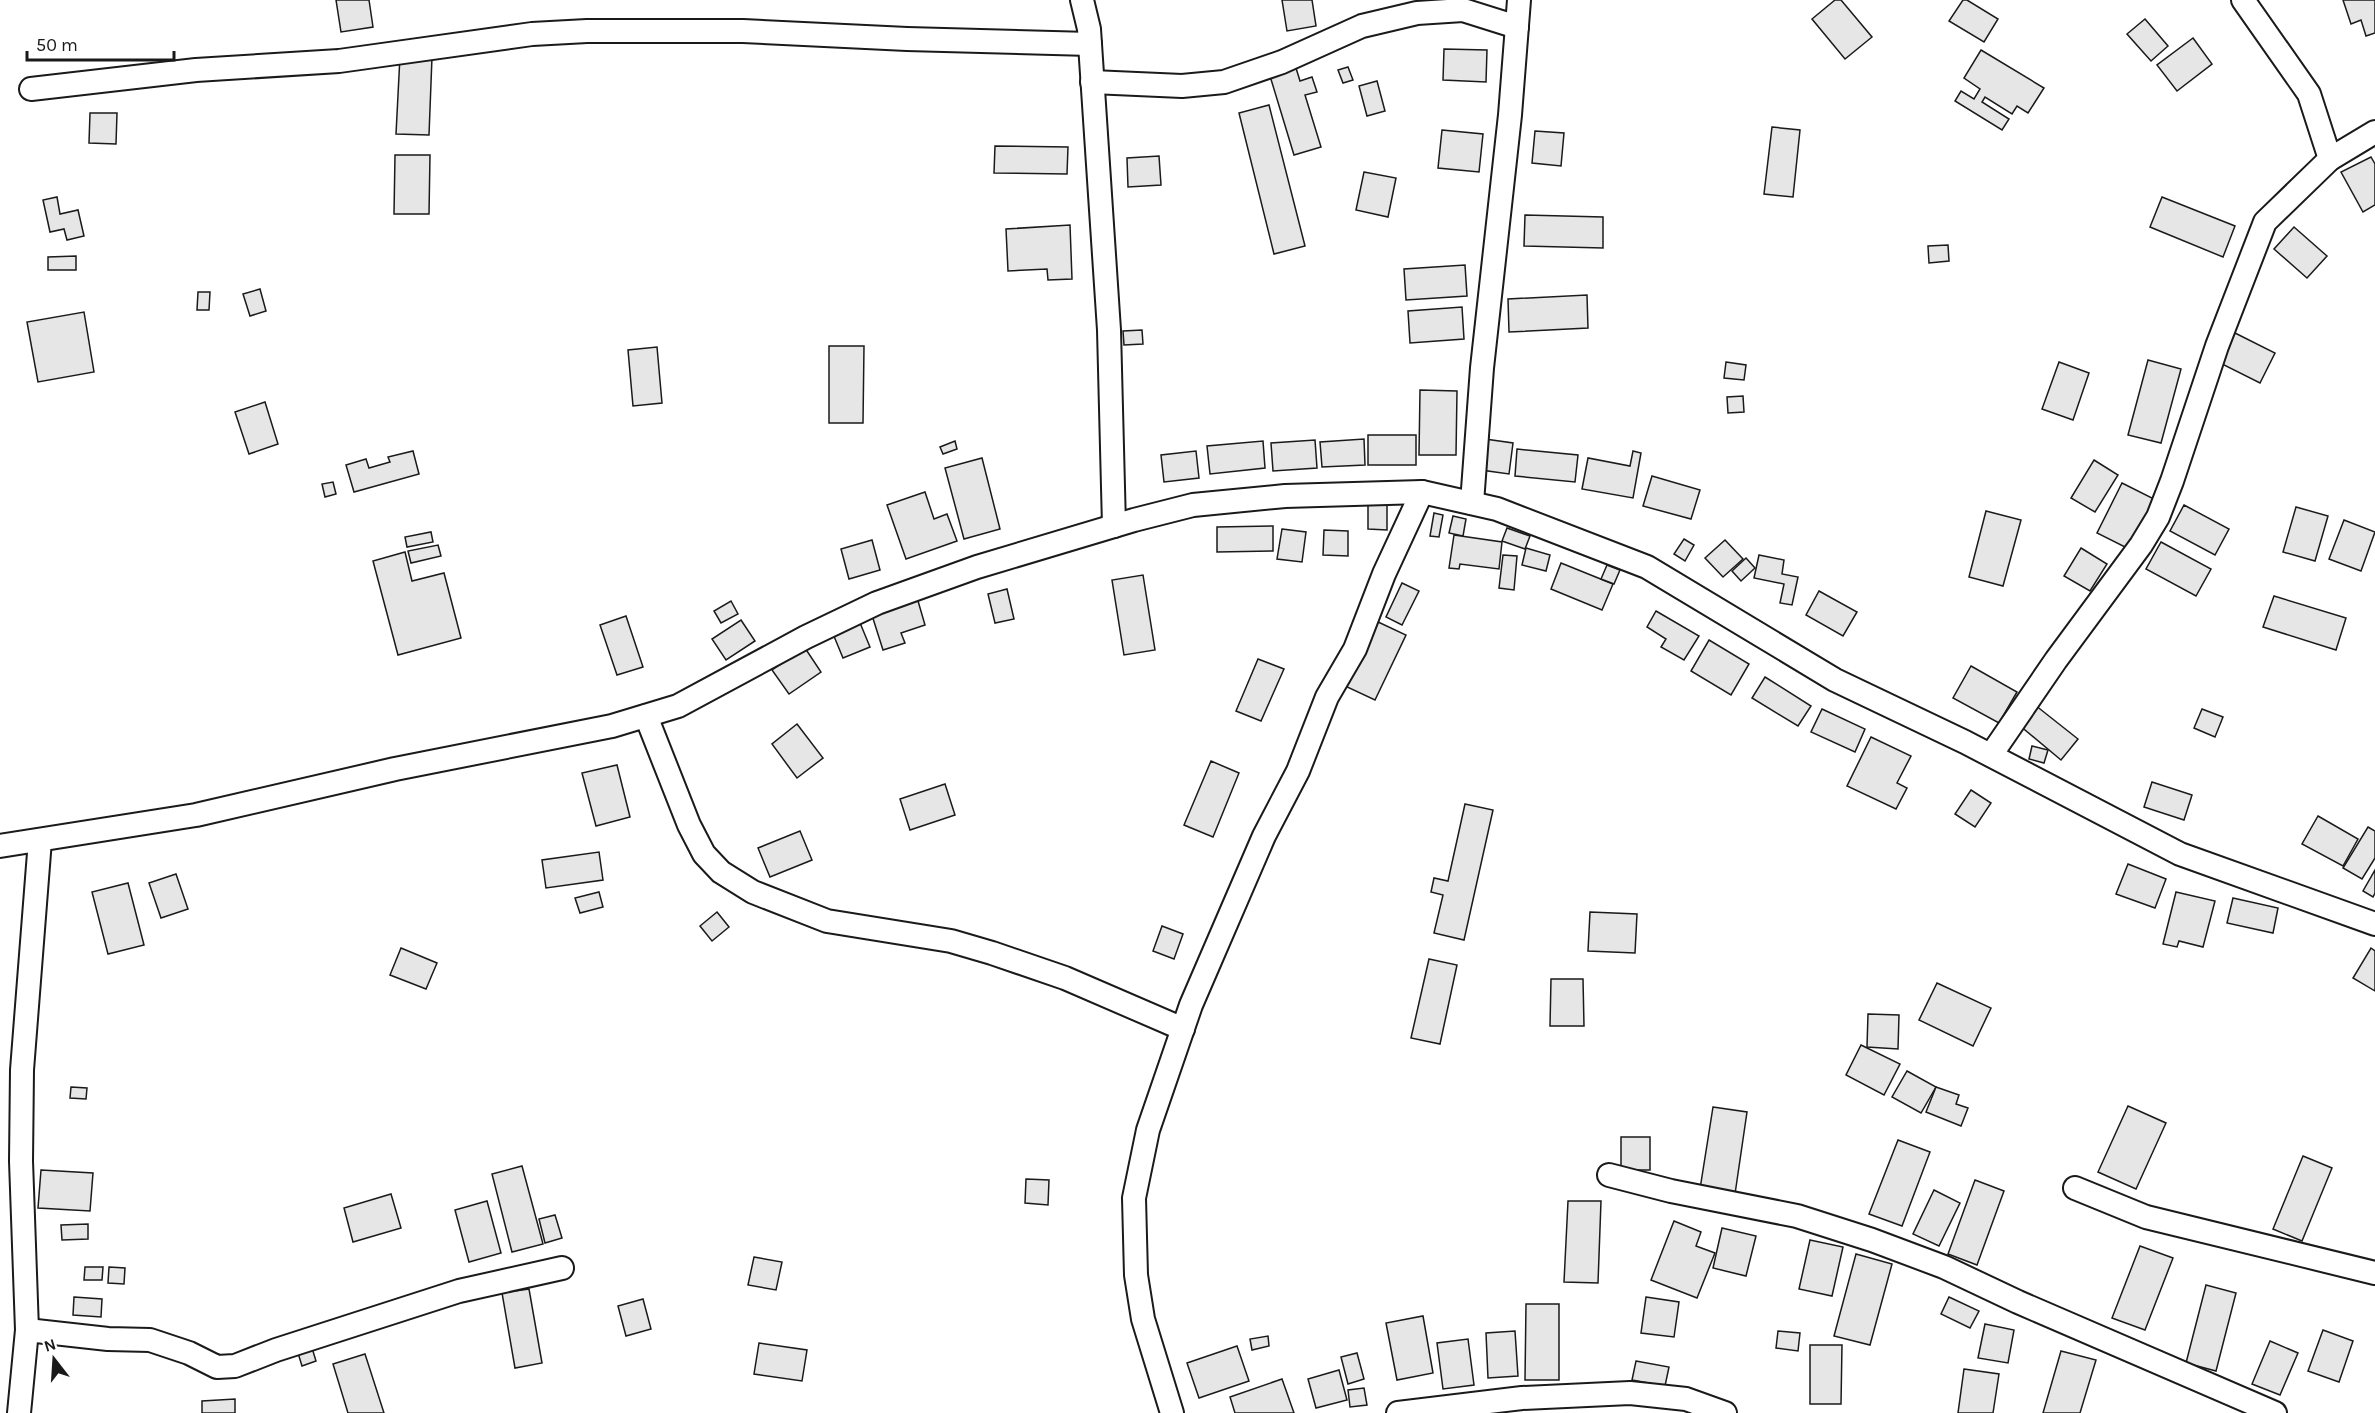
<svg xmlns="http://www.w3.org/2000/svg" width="2375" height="1413" viewBox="0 0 2375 1413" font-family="Karla,sans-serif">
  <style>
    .building { fill: #e6e6e6; stroke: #1a1a1a; stroke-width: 1.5 }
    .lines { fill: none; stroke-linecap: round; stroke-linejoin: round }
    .minor-casing { stroke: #1a1a1a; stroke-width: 26 }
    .minor { stroke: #fff; stroke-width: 22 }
  </style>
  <rect width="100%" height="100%" fill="#fff"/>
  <g class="building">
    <path d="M336,0h33l4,27 -32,5z"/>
    <path d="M1282,0h30l4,26 -29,5z"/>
    <path d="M1835,0h6l31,37 -27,22 -33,-40z"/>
    <path d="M1963,0h4l31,19 -14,23 -35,-21z"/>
    <path d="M2343,0h32v33l-9,3 -5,-16 -10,4z"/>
    <path d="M2145,19l23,27 -17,15 -24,-27z"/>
    <path d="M2193,38l19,26 -35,27 -20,-26z"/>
    <path d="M1444,49l43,1 -1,32 -43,-2z"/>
    <path d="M1981,50l63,38 -16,25 -11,-7 -5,8 -27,-17 -3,5 27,17 -7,11 -47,-29 6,-10 13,8 6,-10 -16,-11z"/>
    <path d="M400,56l32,1 -3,78 -33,-1z"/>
    <path d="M1348,67l5,13 -10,3 -5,-13z"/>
    <path d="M1296,68l4,13 12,-4 5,15 -12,3 16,52 -27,8 -24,-79z"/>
    <path d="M1377,81l8,30 -18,5 -8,-30z"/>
    <path d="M1269,105l36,141 -31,8 -35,-141z"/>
    <path d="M90,113h27l-1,31 -27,-1z"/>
    <path d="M1772,127l28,3 -7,67 -29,-3z"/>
    <path d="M1442,130l41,4 -4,38 -41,-4z"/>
    <path d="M1535,131l29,2 -3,33 -29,-3z"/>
    <path d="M995,146l73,1 -1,27 -73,-1z"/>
    <path d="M395,155h35l-1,59h-35z"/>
    <path d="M1159,156l2,29 -33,2 -1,-29z"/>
    <path d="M2371,157l4,7v41l-12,7 -22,-40z"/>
    <path d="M1364,172l32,6 -8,39 -32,-7z"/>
    <path d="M57,197l3,17 18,-4 6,26 -17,4 -3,-11 -14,3 -7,-32z"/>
    <path d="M2162,197l73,29 -12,31 -73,-30z"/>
    <path d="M1525,215l78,2v31l-79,-2z"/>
    <path d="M1070,225l2,54 -24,1 -1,-11 -39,2 -2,-42z"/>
    <path d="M2294,227l33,29 -20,22 -33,-29z"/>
    <path d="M1948,245l1,16 -20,2 -1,-17z"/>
    <path d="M76,256v14h-28v-13z"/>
    <path d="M1465,265l2,31 -61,4 -2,-31z"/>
    <path d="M260,289l6,22 -16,5 -7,-22z"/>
    <path d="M198,292h12l-1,18h-12z"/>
    <path d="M1587,295l1,33 -79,4 -1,-33z"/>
    <path d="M1462,307l2,32 -54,4 -2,-32z"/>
    <path d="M84,312l10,60 -56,10 -11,-60z"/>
    <path d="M1142,330l1,14 -19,1 -1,-14z"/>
    <path d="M2235,333l40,20 -15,30 -40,-20z"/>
    <path d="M829,346h35l-1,77h-34z"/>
    <path d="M657,347l5,56 -29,3 -5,-56z"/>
    <path d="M2148,360l33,9 -20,74 -33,-8z"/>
    <path d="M1726,362l20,3 -2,15 -20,-2z"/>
    <path d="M2059,362l30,11 -16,47 -31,-11z"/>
    <path d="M1420,390l37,1 -1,64h-37z"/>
    <path d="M1743,396l1,16 -16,1 -1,-16z"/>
    <path d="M265,402l13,42 -29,10 -14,-42z"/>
    <rect x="1368" y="435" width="48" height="30"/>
    <path d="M1364,439l1,26 -43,2 -2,-25z"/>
    <path d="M1485,439l28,4 -4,31 -28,-4z"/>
    <path d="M1315,440l2,28 -44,3 -2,-28z"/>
    <path d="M955,441l2,8 -14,5 -3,-7z"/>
    <path d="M1263,441l2,27 -55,6 -3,-28z"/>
    <path d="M1517,449l61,6 -3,27 -60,-6z"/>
    <path d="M413,451l6,23 -65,18 -8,-27 20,-6 3,9 21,-6 -2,-5z"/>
    <path d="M1196,451l3,27 -35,4 -3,-27z"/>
    <path d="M1633,451l8,2 -8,45 -51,-9 6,-31 42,8z"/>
    <path d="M982,458l18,71 -36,10 -19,-71z"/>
    <path d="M2094,460l24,15 -23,37 -24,-14z"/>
    <path d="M1652,476l48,14 -9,29 -48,-13z"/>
    <path d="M333,482l3,12 -11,3 -3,-13z"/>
    <path d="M2122,483l32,16 -25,50 -32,-16z"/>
    <path d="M925,492l9,27 13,-5 10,27 -51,18 -19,-54z"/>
    <path d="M1368,505h19v25l-19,-1z"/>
    <path d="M2184,505l45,24 -14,26 -45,-24z"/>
    <path d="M2296,507l32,9 -13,45 -32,-9z"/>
    <path d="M1986,511l35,9 -18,66 -34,-9z"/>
    <path d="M1434,513l9,2 -4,22 -9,-1z"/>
    <path d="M1453,516l13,3 -3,17 -14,-3z"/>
    <path d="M2344,520l31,12 -14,39 -32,-12z"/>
    <path d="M1273,526v25l-56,1v-25z"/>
    <path d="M1507,528l23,8 -5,13 -23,-8z"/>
    <path d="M1282,529l24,3 -4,30 -25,-3z"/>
    <path d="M1324,530l24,1v25l-25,-1z"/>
    <path d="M431,532l2,10 -26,5 -2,-10z"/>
    <path d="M1454,535l48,7 -3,27 -39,-5 -1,5 -10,-1z"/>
    <path d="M1684,539l10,6 -9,16 -11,-7z"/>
    <path d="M872,540l8,30 -31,9 -8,-30z"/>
    <path d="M1725,540l18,19 -20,18 -18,-19z"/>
    <path d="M2161,542l50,27 -15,27 -50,-27z"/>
    <path d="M438,545l3,11 -30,7 -3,-12z"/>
    <path d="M1526,548l24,7 -4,16 -24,-6z"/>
    <path d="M2081,548l26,16 -17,27 -26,-15z"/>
    <path d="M405,552l7,29 32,-8 17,65 -63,17 -25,-94z"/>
    <path d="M1503,555l14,1 -3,34 -15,-2z"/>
    <path d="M1759,555l25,5 -2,14 16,3 -6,28 -12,-2 4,-19 -30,-6z"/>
    <path d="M1746,558l9,10 -14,13 -9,-10z"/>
    <path d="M1561,563l52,21 -11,26 -51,-21z"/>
    <path d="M1607,565l13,5 -6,14 -13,-5z"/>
    <path d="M1143,575l12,75 -31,5 -12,-75z"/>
    <path d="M1402,583l17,8 -17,34 -16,-8z"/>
    <path d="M1007,589l7,30 -19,4 -7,-29z"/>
    <path d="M1819,591l38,21 -14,24 -37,-21z"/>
    <path d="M916,594l9,31 -24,8 4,10 -22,7 -13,-41z"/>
    <path d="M2274,596l72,22 -10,32 -73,-23z"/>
    <path d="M731,601l7,13 -17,9 -7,-12z"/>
    <path d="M1656,611l43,25 -15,24 -23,-13 5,-8 -19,-12z"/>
    <path d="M626,616l17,51 -26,8 -17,-50z"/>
    <path d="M858,618l12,29 -27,11 -12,-29z"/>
    <path d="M741,620l14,21 -29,19 -14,-21z"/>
    <path d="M1376,621l30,14 -31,65 -30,-14z"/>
    <path d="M1709,640l40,24 -18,31 -40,-24z"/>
    <path d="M805,648l16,24 -32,22 -17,-24z"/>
    <path d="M1258,659l26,10 -23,52 -25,-10z"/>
    <path d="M1971,666l46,26 -18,31 -46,-25z"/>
    <path d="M1765,677l46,29 -13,20 -46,-28z"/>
    <path d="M2035,705l43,34 -17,21 -42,-35z"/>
    <path d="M1822,709l43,20 -10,23 -44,-20z"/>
    <path d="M2202,709l21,8 -8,20 -21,-9z"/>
    <path d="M797,724l26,34 -26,20 -25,-34z"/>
    <path d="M1871,737l40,19 -14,27 10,5 -11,21 -49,-23z"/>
    <path d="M2032,746l16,4 -4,13 -15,-4z"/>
    <path d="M1211,761l28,12 -26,64 -29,-12z"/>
    <path d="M617,765l13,52 -34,9 -14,-53z"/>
    <path d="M2152,782l40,13 -8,25 -40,-13z"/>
    <path d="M945,784l10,31 -45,15 -10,-31z"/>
    <path d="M1971,790l20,13 -16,24 -20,-13z"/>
    <path d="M1465,804l28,6 -29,130 -30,-7 9,-38 -12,-3 3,-14 14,3z"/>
    <path d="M2318,816l40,23 -15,27 -41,-22z"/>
    <path d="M2368,827l7,4v27l-13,21 -19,-11z"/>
    <path d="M800,831l12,29 -42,17 -12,-29z"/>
    <path d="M599,852l4,28 -57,8 -4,-28z"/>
    <path d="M2128,864l38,15 -11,29 -39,-14z"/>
    <path d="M2375,870v23l-2,4 -10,-6z"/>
    <path d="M176,874l12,35 -27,9 -12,-35z"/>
    <path d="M128,883l16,62 -36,9 -16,-62z"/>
    <path d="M599,892l4,15 -23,6 -5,-15z"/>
    <path d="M2176,892l39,9 -12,46 -24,-6 -2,6 -14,-3z"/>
    <path d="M2233,898l45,10 -5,25 -46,-10z"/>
    <path d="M717,912l12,15 -17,14 -12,-15z"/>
    <path d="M1590,912l47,2 -2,39 -47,-2z"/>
    <path d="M1162,926l21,8 -9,25 -21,-8z"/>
    <path d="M401,948l36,15 -11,26 -36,-14z"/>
    <path d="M2371,948l4,3v40l-22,-13z"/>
    <path d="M1429,959l28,6 -17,79 -29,-6z"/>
    <path d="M1551,979h32l1,47h-34z"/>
    <path d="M1937,983l54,25 -18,38 -54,-26z"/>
    <path d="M1868,1014l31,1 -1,34 -31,-2z"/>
    <path d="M1861,1045l39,19 -16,31 -38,-20z"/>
    <path d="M1907,1071l29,16 -15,26 -29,-16z"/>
    <path d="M71,1087l16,1 -1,11 -16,-1z"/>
    <path d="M1936,1087l23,8 -3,9 12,4 -7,18 -35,-14z"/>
    <path d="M2128,1106l38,17 -30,66 -38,-17z"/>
    <path d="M1713,1107l34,5 -12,82 -35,-5z"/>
    <rect x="1621" y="1137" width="29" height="33"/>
    <path d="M1898,1140l32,12 -28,74 -33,-12z"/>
    <path d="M2303,1156l29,12 -30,73 -29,-12z"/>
    <path d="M522,1166l21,78 -31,8 -20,-78z"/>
    <path d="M41,1170l52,3 -3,38 -52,-3z"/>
    <path d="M1026,1179l23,1 -1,25 -23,-2z"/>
    <path d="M1975,1180l29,11 -27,74 -29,-11z"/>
    <path d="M1934,1190l26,13 -21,43 -26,-12z"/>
    <path d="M391,1194l10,34 -48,14 -9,-34z"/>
    <path d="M487,1201l14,52 -32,9 -14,-52z"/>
    <path d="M1568,1201h33l-3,82 -34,-1z"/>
    <path d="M555,1215l7,23 -17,5 -6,-24z"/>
    <path d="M1674,1221l27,11 -5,14 19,7 -18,45 -46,-18z"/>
    <path d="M88,1224v15l-26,1 -1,-15z"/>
    <path d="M1722,1228l34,8 -10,40 -33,-8z"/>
    <path d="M1810,1240l33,7 -11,49 -33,-7z"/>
    <path d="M2140,1246l33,12 -28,72 -33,-12z"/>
    <path d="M1856,1254l36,10 -22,81 -36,-9z"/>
    <path d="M754,1257l28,5 -6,28 -28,-5z"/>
    <path d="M85,1267h18l-1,13h-18z"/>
    <path d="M109,1267l16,1 -1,16 -16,-1z"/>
    <path d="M2206,1285l30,8 -20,78 -30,-8z"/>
    <path d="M529,1289l13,74 -27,5 -13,-75z"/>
    <path d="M74,1297l28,2 -1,18 -28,-2z"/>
    <path d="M1646,1297l33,5 -5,35 -33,-4z"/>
    <path d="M1949,1297l30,14 -9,17 -29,-14z"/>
    <path d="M643,1299l8,30 -25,7 -8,-30z"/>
    <path d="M1526,1304h33v76h-34z"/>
    <path d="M1423,1316l10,57 -36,7 -11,-57z"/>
    <path d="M1985,1324l29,6 -6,33 -30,-5z"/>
    <path d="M2323,1330l30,11 -14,41 -31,-11z"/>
    <path d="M1515,1331l3,45 -30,2 -2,-45z"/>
    <path d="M1778,1331l22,2 -2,18 -22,-3z"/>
    <path d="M1268,1336l1,10 -17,4 -2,-11z"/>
    <path d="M1468,1339l6,46 -31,4 -6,-46z"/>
    <path d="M2270,1341l28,12 -18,42 -28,-11z"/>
    <path d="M759,1343l48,7 -5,31 -48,-7z"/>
    <path d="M1810,1345h32l-1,59h-31z"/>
    <path d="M1237,1346l12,35 -50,17 -12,-35z"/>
    <path d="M312,1348l4,13 -14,5 -4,-13z"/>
    <path d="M2061,1351l35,9 -16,53h-37z"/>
    <path d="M1357,1353l7,26 -16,5 -7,-27z"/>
    <path d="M365,1354l19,59h-36l-15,-49z"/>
    <path d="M1636,1361l33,6 -4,19 -33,-6z"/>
    <path d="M1964,1369l35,5 -6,39h-35z"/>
    <path d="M1339,1370l8,30 -31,8 -8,-29z"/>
    <path d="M1282,1379l12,34h-59l-5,-16z"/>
    <path d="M1364,1388l3,17 -17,2 -2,-17z"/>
    <path d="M235,1399v14h-33v-12z"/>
  </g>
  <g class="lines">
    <defs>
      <g id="minor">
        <path d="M1082,0l7,29 20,301 5,196"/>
        <path d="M2243,0l66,94 21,65"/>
        <path d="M1092,82l90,4 42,-4 58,-20 80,-36 55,-13 46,-3 54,17"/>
        <path d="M31,89l165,-19 143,-9 193,-27 55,-3h156l164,8 183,5"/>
        <path d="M1472,503l10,-135 28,-253 9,-115"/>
        <path d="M646,716l43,109 15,29 17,18 32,20 74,29 124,20 41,12 73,25 118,51"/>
        <path d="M1991,755l65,-95 85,-115 17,-28 14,-36 45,-135 48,-124 65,-63 45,-27"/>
        <path d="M0,846l196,-31 199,-46 217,-43 66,-20 128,-69 71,-34 100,-36 157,-47 59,-15 92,-9 137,-4 75,17 150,58 188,113 130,62 215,112 195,70"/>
        <path d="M1609,1175l62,16 126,25 75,24 72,27 74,35 257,111"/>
        <path d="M2075,1188l71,29 229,56"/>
        <path d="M27,1330l81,9 42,1 39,13 28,14 18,-1 41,-16 183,-59 103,-23"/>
        <path d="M19,1413l8,-83 -6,-169 1,-91 18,-230"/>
        <path d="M1172,1413l-29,-94 -7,-44 -2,-77 14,-68 43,-125 73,-169 34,-65 29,-74 28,-48 29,-75 38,-82"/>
        <path d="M1398,1413l124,-15 108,-5 56,6 39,14"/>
      </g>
    </defs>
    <use href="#minor" class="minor-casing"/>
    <use href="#minor" class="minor"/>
  </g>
  <g transform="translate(54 1359) rotate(343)" stroke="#ffffff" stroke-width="4.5" paint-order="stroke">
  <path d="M0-4.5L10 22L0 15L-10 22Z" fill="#1a1a1a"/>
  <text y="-9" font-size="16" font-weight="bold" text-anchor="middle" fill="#1a1a1a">N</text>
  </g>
  <path d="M27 51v9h147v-9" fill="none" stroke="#1a1a1a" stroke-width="3"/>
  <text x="36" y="51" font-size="18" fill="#1a1a1a" stroke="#ffffff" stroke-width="4.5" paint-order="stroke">50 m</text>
</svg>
